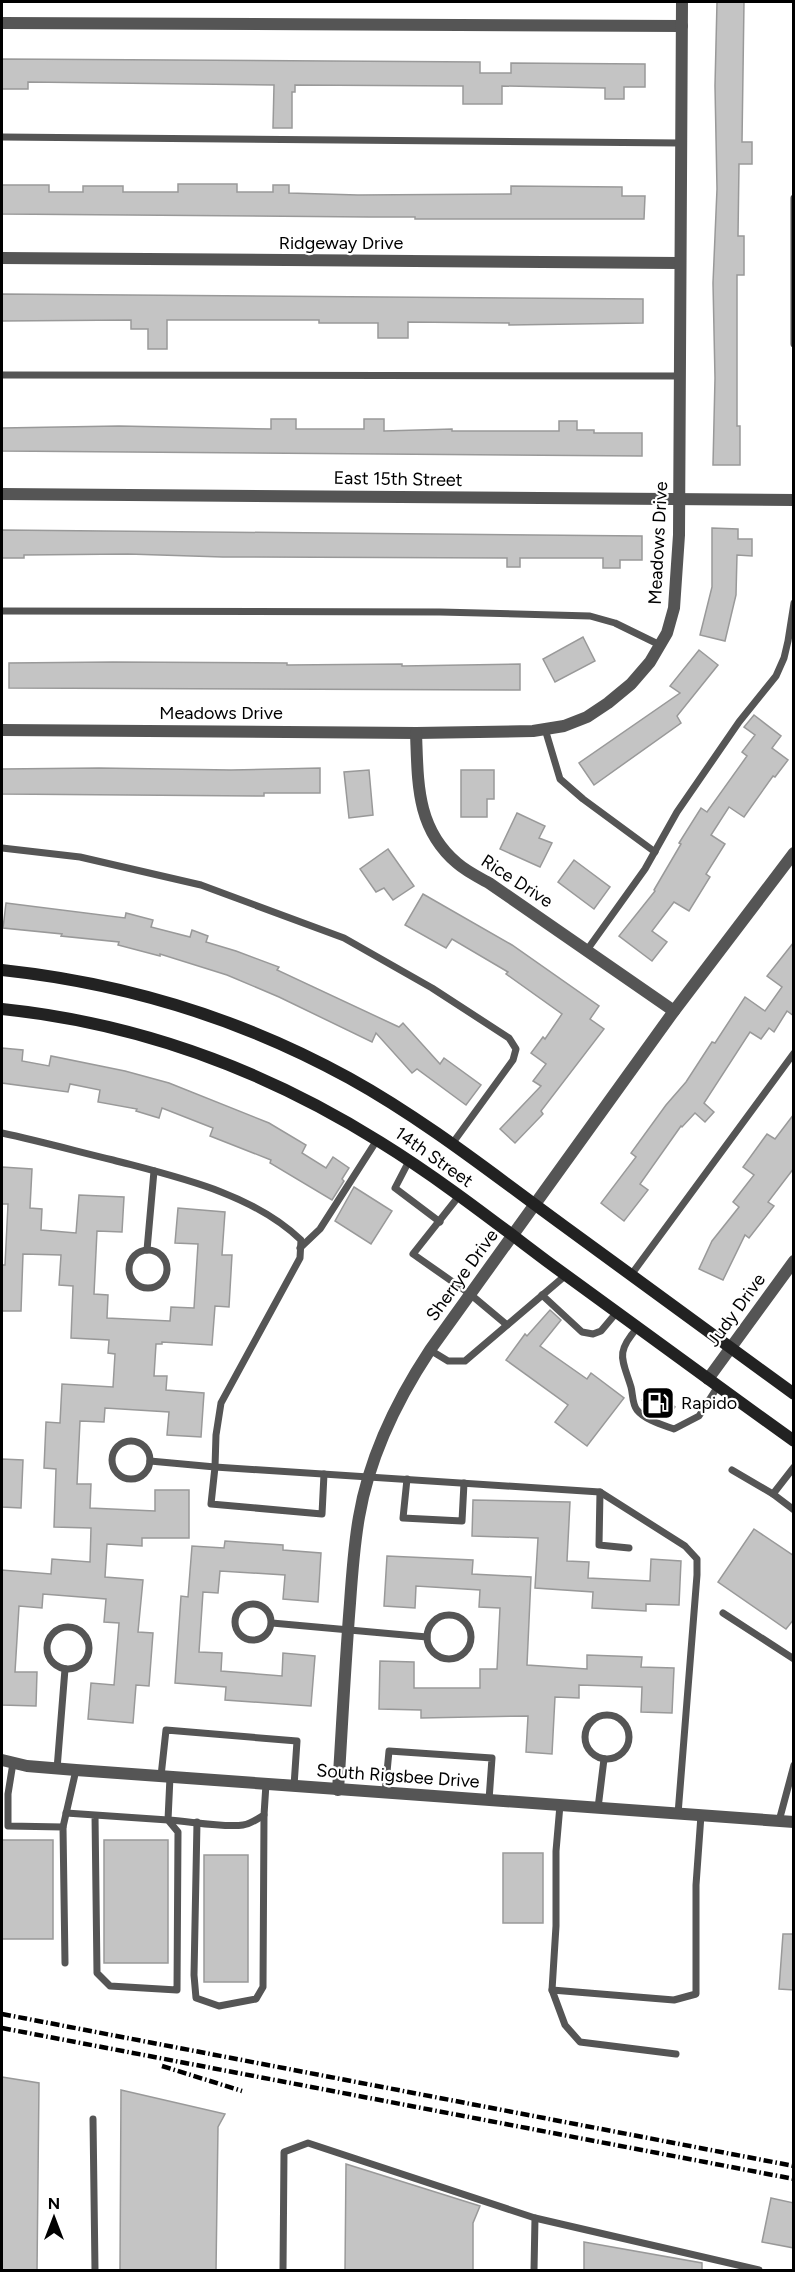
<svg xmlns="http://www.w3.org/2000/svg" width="795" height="2272" viewBox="0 0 795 2272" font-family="Figtree,sans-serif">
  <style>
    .building { fill: #c4c4c4; stroke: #999; stroke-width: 1.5 }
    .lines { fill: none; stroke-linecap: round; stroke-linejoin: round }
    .service { stroke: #555; stroke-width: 7 }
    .minor { stroke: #555; stroke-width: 12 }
    .tertiary { stroke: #555; stroke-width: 12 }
    .secondary { stroke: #222; stroke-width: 12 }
    .rail { stroke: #000; stroke-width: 4.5; stroke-dasharray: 9 3 1.5 3; stroke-linecap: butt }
    .labels { text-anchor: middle; stroke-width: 4.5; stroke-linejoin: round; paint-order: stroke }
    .street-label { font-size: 18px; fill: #000; stroke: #fff }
    .poi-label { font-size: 18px; fill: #000; stroke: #fff; text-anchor: start }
  </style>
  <rect width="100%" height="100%" fill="#fff"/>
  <g class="building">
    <path d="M717,2h27l-2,140h10v22h-13l-1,72h6v39h-7v151h3v39h-27l2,-87 -2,-95 4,-94 -2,-103z"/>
    <path d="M2,59l478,3v11h31v-10l134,1v23h-21v12h-19v-11l-103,-2v18h-39v-18l-168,-1v7h-3v36h-19l1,-43 -246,-3v7h-26z"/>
    <path d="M178,184h59v8h36v-7h16v8l69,2 153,-1v-8l111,1v9h23l-1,23h-229v-2h-46l-367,-3v-29h47v7h34v-6h40v6h55z"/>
    <path d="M2,294l641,5v24l-134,2v-2l-101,-1v16h-30v-15h-59v-3h-152v29h-19v-20h-17v-9l-129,1z"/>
    <path d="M271,419h25v10h68v-10h20v12l68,-2v2h107v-10h18v9h17v3h48v23l-640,-5v-23l117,-2 152,3z"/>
    <path d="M712,528l26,1v10h14v17l-15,-1 -1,40 -11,46 -25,-6 12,-48z"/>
    <path d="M2,530l640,6v24h-22v8h-17v-10h-83v9h-13v-9l-284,-1 -95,-3 -104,1v3h-22z"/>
    <path d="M583,637l12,24 -40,21 -12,-23z"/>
    <path d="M699,650l19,15 -41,51 4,7 -87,62 -15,-22 101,-70 -10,-7z"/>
    <path d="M113,662l174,1v2l115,-1v2l118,-2v26l-511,-2v-25z"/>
    <path d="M754,715l27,21 -9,12 16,12 -13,17 -2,-1 -29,41 -15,-10 -18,28 14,9 -19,30 4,3 -21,34 -15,-9 -22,29 15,11 -15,19 -33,-25 36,-45 -1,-1 27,-46 -2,-1 22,-35 6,4 40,-56 -5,-4 13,-17 -11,-8z"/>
    <path d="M99,768l132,2 89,-2v25h-56v3l-262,-2v-25z"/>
    <path d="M369,770l4,45 -24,3 -5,-46z"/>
    <path d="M461,770h33v29h-7v18h-26z"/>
    <path d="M517,813l28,13 -6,12 13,5 -12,24 -40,-18z"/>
    <path d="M388,849l26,37 -21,14 -9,-12 -8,4 -16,-23z"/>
    <path d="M574,860l36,27 -16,22 -36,-27z"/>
    <path d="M423,894l89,51 87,61 -9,13 14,10 -63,82 2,3 -28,29 -15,-14 41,-43 -8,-5 13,-17 -15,-11 12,-16 2,2 17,-25 -56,-40 2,-2 -56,-33 -6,9 -41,-23z"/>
    <path d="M6,903l119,15 1,-5 27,7 -2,7 39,10 2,-7 16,6 -2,6 30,9 43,16 -2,3 122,57 4,-4 37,41 4,-6 37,27 -15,20 -49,-36 -5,4 -36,-40 -4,9 -93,-45 -52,-22 -67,-21v2l-42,-11 1,-3 -58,-6 1,-2 -59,-6z"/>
    <path d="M794,942v74l-7,-5 -13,21 -5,-4 -8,11 -11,-7 -46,71 10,9 -9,10 -10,-9 -13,14 -1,-1 -41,58 8,6 -24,31 -23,-18 35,-46 -5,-4 35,-48 20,-23 26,-40 3,1 30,-46 20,14 17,-24 -15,-11z"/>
    <path d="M2,1048l21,2 -1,11 27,5 2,-10 74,15 44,12 100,40 37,22 -4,8 24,15 7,-11 16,11 -7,11 2,2 -12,19 -62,-37 1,-3 -61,-24 3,-8 -51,-20 -3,10 -23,-7 1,-2 -39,-7 2,-12 -30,-6 -2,8 -66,-9z"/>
    <path d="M794,1114v54l-26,34 6,4 -25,32 -4,-3 -22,45 -24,-11 13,-28 27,-34 -6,-5 21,-27 -11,-8 24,-33 8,5z"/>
    <path d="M2,1167l30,2 -2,39 12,1 -1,21 35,3 3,-38 45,2 -2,35 -25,-1 -3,63 14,1 -1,23 63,3 1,-14 23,1 4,-64 -23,-1 3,-35 47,4 -3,43h10l-3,52 -14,-1 -3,39 -50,-3v2h-6l-2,32h13l-1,14 38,3 -3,44 -34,-2 2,-23 -64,-4 -1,14 -24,-1 -3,63h14l-1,24 65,3v-21h34v48h-47v8l-35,-2 -2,33 38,3 -5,52 15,1 -4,53 -13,-1 -3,38 -45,-4 3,-36 23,2 5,-62 -15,-1 2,-23 -63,-5 -1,14 -23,-2 -4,66h22l-1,34 -34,-1v-135l49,4 1,-15 38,3 1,-34 -37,-1 2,-58 -12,-1 2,-46 14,1 2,-39 51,3 2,-33 -7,-1 1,-13 -38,-2 2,-52 -14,-1 2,-30 -38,-1 -2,57h-19v-46h3l3,-61h-6z"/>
    <path d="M354,1187l38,24 -21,33 -36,-23z"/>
    <path d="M550,1310l11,10 -21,26 47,33 4,-6 33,25 -37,48 -32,-24 13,-17 -62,-45 19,-26 2,2z"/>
    <path d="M650,1388l25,19 -9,11 -24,-18z"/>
    <path d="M2,1459l21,1 -2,48 -19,-1z"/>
    <path d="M473,1500l97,2 -3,59 22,1 -1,16 62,3 1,-22 30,2 -2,44 -33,-1v7l-54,-3 1,-16 -58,-4 3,-50 -66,-2z"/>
    <path d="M754,1529l40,27v63l-8,10 -68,-47z"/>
    <path d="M225,1541l58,4v5l38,3 -3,49 -35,-3 2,-24 -65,-4 -2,22 -15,-1 -4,60 23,1 -1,18 61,5 1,-23 32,3 -4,50 -86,-6 1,-13 -51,-4 6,-87 7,1 4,-51 32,2z"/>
    <path d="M387,1556l86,4 -1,14 59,3 -4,88 60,4v-14l55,2 -1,10 33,1 -2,45 -31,-1 1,-25 -63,-2v13l-24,-1 -3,57 -26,-2 2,-36 -107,2v-8l-42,-1 1,-48 34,1v26h66v-19h17l3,-61 -21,-1 1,-17 -64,-4 -1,22 -31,-2z"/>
    <rect x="2" y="1840" width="51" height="99"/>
    <rect x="104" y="1840" width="64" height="123"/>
    <rect x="503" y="1853" width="40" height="70"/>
    <rect x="204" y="1855" width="44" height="127"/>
    <path d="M783,1934h11v56l-15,-1z"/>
    <path d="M2,2077l37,6 -2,188h-35z"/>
    <path d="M121,2090l104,24 -7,13 -2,144h-96z"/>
    <path d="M346,2164l134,42 -7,17v48h-128z"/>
    <path d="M771,2198l23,5v45l-32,-6z"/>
    <path d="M584,2242l118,21v8h-118z"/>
  </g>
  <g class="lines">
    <g class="service">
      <path d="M2,137l679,6"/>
      <path d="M794,198v146"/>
      <path d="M2,375l678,1"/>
      <path d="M2,611l438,1 150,4 25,7 45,22"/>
      <path d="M545,729l15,50 23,20 72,53"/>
      <path d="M2,848l78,9 121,28 143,53 88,50 77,50 7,11 -3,11 -61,84"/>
      <path d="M587,950l58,-81 32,-57 62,-90 37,-46 8,-18 4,-17 6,-38"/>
      <path d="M2,1133c37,8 74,18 111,27 64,17 139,33 188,80l-1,18 -79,145 -5,32 -1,32 385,25 85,54 12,13v16l-19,239"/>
      <path d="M409,1161l-14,27 45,34"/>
      <path d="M459,1196l-46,58 57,40 37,31"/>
      <path d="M300,1248l20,-19 57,-89"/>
      <circle cx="148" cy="1269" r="19"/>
      <path d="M147,1250l7,-79"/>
      <path d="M631,1275l163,-222"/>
      <path d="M542,1295l40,37 11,2 8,-3 16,-19"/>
      <path d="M638,1327c-23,26 -16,31 -7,60 2,7 1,17 6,23 8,10 26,15 37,19l25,-13 19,-30"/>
      <path d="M430,1350l18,11h17l101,-86"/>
      <circle cx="131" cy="1460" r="19"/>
      <path d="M150,1461l65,6 -4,37 111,10 2,-40"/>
      <path d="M732,1470l41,24 21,16"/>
      <path d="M407,1479l-4,39 59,3 2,-38"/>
      <path d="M600,1492l-1,53 30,3"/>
      <path d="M773,1494l21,-27"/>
      <circle cx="253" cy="1622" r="18"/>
      <path d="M723,1613l71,46"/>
      <circle cx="449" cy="1637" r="22"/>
      <path d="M272,1623l155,14"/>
      <circle cx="68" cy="1648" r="21"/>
      <circle cx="607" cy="1737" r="22"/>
      <path d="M13,1763l-5,31v32l55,1 2,136"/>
      <path d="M57,1769l8,-100"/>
      <path d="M161,1776l5,-46 131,11 -3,45"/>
      <path d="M170,1777l-2,43c20,1 56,8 75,5 8,-1 14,-6 21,-10l2,-31"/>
      <path d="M385,1793l4,-42 103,7 -3,42"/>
      <path d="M560,1805l-4,46v75l-4,64 13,35 15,17 96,12"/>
      <path d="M598,1808l6,-49"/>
      <path d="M66,1813l102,7 10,12 -1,158 -67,-4 -13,-13 -2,-158"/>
      <path d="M779,1821l15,-56"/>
      <path d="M197,1822l-3,153 2,23 23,8 37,-7 7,-12 1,-172"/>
      <path d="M63,1827l13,-57"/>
      <path d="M552,1990l122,10 22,-6v-109l5,-70"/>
      <path d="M93,2119l2,151"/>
      <path d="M535,2218l224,52"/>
      <path d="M283,2270l1,-118 24,-9 227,75 -1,52"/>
    </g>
    <g class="minor">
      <path d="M2,23l680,3"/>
      <path d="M2,258l678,5"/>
      <path d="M2,494l792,6"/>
      <path d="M2,730l414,3 117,-2 31,-5 23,-9 21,-14 23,-19 19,-22 17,-29 7,-25 5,-73 3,-533"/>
      <path d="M416,733c2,50 0,95 41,130 9,8 21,14 32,20l185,128"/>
      <path d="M708,1379l86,-118"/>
      <path d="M338,1790c4,-62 7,-125 12,-187 2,-29 4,-58 9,-86 10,-59 38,-117 71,-167l244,-339 120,-158"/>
    </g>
    <path class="tertiary" d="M2,1760l25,6 49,4 718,52"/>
    <g class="secondary">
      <path d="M2,970c121,13 240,49 347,108 76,42 145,97 215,148 76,56 153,112 230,168"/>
      <path d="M2,1009c135,14 263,61 378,133 60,37 116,81 172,123 81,59 161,118 242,176"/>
    </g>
    <g class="rail">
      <path d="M2,2014l792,152"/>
      <path d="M2,2028l792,151"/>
      <path d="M162,2066l80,25"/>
    </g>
  </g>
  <defs>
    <symbol id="fuel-square" viewBox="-11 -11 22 22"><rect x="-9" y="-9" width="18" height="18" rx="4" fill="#000" stroke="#fff"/><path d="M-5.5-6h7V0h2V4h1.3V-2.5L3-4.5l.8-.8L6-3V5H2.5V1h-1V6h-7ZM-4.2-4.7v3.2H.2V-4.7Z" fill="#fff"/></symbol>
  </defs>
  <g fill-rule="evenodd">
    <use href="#fuel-square" x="639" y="1384" width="38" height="38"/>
  </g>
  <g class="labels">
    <g class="street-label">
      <text x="341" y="249">Ridgeway Drive</text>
      <text transform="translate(398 479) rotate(1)" y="6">East 15th Street</text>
      <text transform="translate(658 543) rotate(-87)" y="6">Meadows Drive</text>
      <text x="221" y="719">Meadows Drive</text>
      <text transform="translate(517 881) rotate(33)" y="6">Rice Drive</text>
      <text transform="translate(434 1157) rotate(35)" y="6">14th Street</text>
      <text transform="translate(462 1275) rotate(-54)" y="6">Sherrye Drive</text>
      <text transform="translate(736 1310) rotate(-54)" y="6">Judy Drive</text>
      <text transform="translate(398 1776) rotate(4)" y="6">South Rigsbee Drive</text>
    </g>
    <g class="poi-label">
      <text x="681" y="1409">Rapido</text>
    </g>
  </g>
  <rect width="795" height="2272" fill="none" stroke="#000000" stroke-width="6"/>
  <g transform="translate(54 2218)" stroke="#ffffff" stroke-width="4.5" paint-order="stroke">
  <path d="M0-4.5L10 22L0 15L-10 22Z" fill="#000000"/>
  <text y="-9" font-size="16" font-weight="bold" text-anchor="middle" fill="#000000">N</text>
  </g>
</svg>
